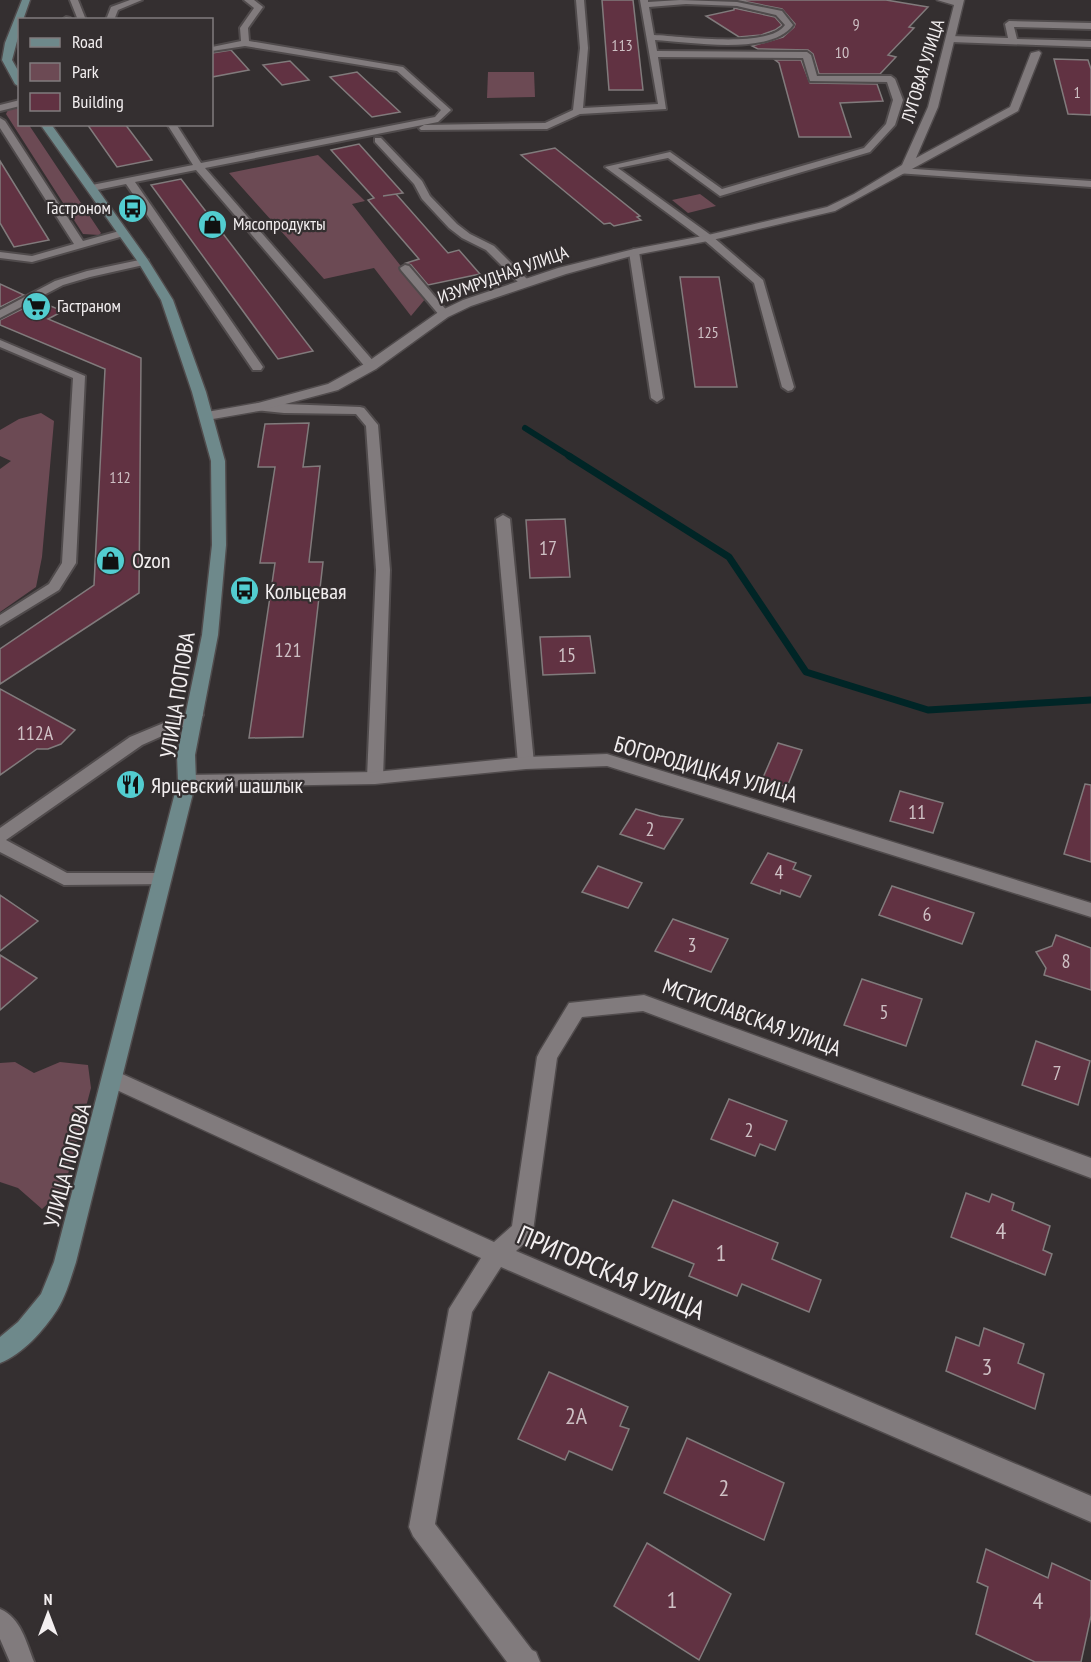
<svg xmlns="http://www.w3.org/2000/svg" width="1091" height="1662" viewBox="0 0 1091 1662" font-family="'PT Sans Narrow',sans-serif">
  <style>
    .green { fill: #6c4a54 }
    .lines { fill: none; stroke-linecap: round; stroke-linejoin: round }
    .stream-far1 { stroke: #002526; stroke-width: 6 }
    .stream { stroke: #002526; stroke-width: 7 }
    .building { fill: #613242; stroke: #817b7c; stroke-width: 1.5 }
    .lane-casing { stroke: #504b4c; stroke-width: 4 }
    .street-casing { stroke: #504b4c; stroke-width: 3 }
    .secondary-casing { stroke: #504b4c; stroke-width: 3 }
    .lane { fill: #817b7d; fill-rule: evenodd }
    .street { fill: #817b7d; fill-rule: evenodd }
    .secondary { fill: #6e898b; fill-rule: evenodd }
    .labels { text-anchor: middle; stroke-width: 4.5; stroke-linejoin: round; paint-order: stroke }
    .far-number-label { font-size: 16px; fill: #cec0c4 }
    .far-street-label { font-size: 18px; fill: #f3eff0; stroke: #342f30 }
    .far-poi-label { font-size: 18px; fill: #f3eff0; stroke: #342f30; text-anchor: start }
    .number-label { font-size: 20px; fill: #cec0c4 }
    .poi-label { font-size: 22px; fill: #f3eff0; stroke: #342f30; text-anchor: start }
    .street-label { font-size: 22px; fill: #f3eff0; stroke: #342f30 }
    .near-number-label { font-size: 24px; fill: #cec0c4 }
    .near-street-label { font-size: 27px; fill: #f3eff0; stroke: #342f30 }
  </style>
  <rect width="100%" height="100%" fill="#342f30"/>
  <g class="green">
    <path d="M488,72h46l1,25 -48,1z"/>
    <path d="M18,108l2,16 9,1 72,108 -2,2 -16,-1 -77,-120 2,-4z"/>
    <path d="M318,155l47,46 -13,3 74,94 -15,18 -37,-48 -50,11 -95,-106z"/>
    <path d="M700,194l16,12 -28,7 -16,-13z"/>
    <path d="M41,413l13,8 -12,136 -6,30 -36,25v-143l11,-8 -11,-5v-26l19,-11z"/>
    <path d="M15,1062l19,11 26,-11 28,3 3,23 -27,101 -22,20 -24,-21 -18,-6v-119z"/>
  </g>
  <g class="lines">
    <path class="stream-far1" d="M525,428l46,29"/>
    <path class="stream" d="M569,456l160,101 77,115 122,38 163,-10"/>
  </g>
  <g class="building">
    <path d="M602,0h31l10,90h-34z"/>
    <path d="M738,0h148l42,7 -19,20 5,1 -26,27 8,2 -16,17h-61l-6,-20 -5,-4 -50,-1 -6,-3 31,-9 11,-10 1,-3 -13,-15z"/>
    <path d="M734,8l41,9 7,8 -7,5 -14,5 -22,2 -33,-21 28,-6z"/>
    <path d="M231,50l18,20 -37,7v-24z"/>
    <path d="M1054,59l34,1 3,9v46l-23,-1z"/>
    <path d="M775,60h26l9,23 67,1 6,17 -43,2 11,34h-52l-20,-74z"/>
    <path d="M290,61l19,19 -27,5 -19,-20z"/>
    <path d="M357,72l43,40 -28,5 -42,-40z"/>
    <path d="M87,124h38l27,36 -35,7z"/>
    <path d="M359,144l44,49 -20,3 13,-2 52,59 11,-3 21,24 -52,11 -17,-20 -5,-2 13,-4 -51,-59 6,-2 -43,-48z"/>
    <path d="M555,148l85,68 -3,1 4,3 -27,6 -4,-3 -6,1 -83,-69z"/>
    <path d="M0,161l49,79 -35,7 -14,-24z"/>
    <path d="M181,179l132,172 -35,8 -127,-174z"/>
    <path d="M680,277h39l18,110h-42z"/>
    <path d="M0,284l24,11 -24,12z"/>
    <path d="M38,301l25,10 -15,8 93,39 -2,235 -139,91v-35l94,-64 11,-216 -105,-44v-5z"/>
    <path d="M309,423l-6,44 17,-1 -11,96h14l-20,175 -54,1 26,-175h-15l15,-96h-17l7,-43z"/>
    <path d="M565,519l5,58 -40,1 -4,-58z"/>
    <path d="M590,636l5,37 -52,2 -3,-38z"/>
    <path d="M0,689l75,41 -14,14 -13,5h-11l-37,26z"/>
    <path d="M778,743l24,7 -15,37 -25,-7z"/>
    <path d="M1085,784l6,1v77l-27,-8z"/>
    <path d="M900,791l43,12 -10,30 -43,-12z"/>
    <path d="M636,809l24,7 23,3 -19,30 -44,-15z"/>
    <path d="M768,853l28,10 -3,6 18,7 -11,21 -19,-7 -1,4 -29,-11z"/>
    <path d="M598,866l44,17 -14,25 -46,-16z"/>
    <path d="M892,886l82,27 -12,31 -83,-29z"/>
    <path d="M0,895l38,26 -38,30z"/>
    <path d="M673,919l55,20 -17,33 -56,-21z"/>
    <path d="M1056,935l35,13v42l-47,-15 2,-7 -10,-16 16,-6z"/>
    <path d="M0,955l37,23 -37,32z"/>
    <path d="M862,979l60,20 -16,47 -62,-21z"/>
    <path d="M1036,1041l54,20 -12,44 -56,-20z"/>
    <path d="M729,1099l58,22 -12,29 -15,-6 -5,12 -44,-17z"/>
    <path d="M966,1193l23,9 3,-8 22,9 -2,7 38,16 -7,24 9,4 -7,21 -94,-38z"/>
    <path d="M673,1200l105,43 -6,16 49,21 -12,32 -67,-28 -5,12 -48,-20 5,-12 -42,-17z"/>
    <path d="M984,1328l40,16 -6,19 26,11 -9,35 -89,-38 10,-34 23,9z"/>
    <path d="M549,1372l79,35 -8,19 9,3 -17,41 -43,-19 -4,9 -47,-21z"/>
    <path d="M687,1438l97,45 -20,57 -100,-47z"/>
    <path d="M647,1543l84,51 -32,66 -85,-54z"/>
    <path d="M986,1549l62,29 4,-15 39,18v35l-10,46h-46l-59,-28 12,-47 -11,-5z"/>
  </g>
  <g class="lines">
    <defs>
      <g id="lane">
        <path d="M70,0h8l8,20h-8z"/>
        <path d="M130,0h12l-24,10 -4,10h-8l5,-13z"/>
        <path d="M244,0h10l9,7 -15,21 1,13 154,26 48,43 -13,12 -233,46 170,195v6h-8l-171,-199 -61,12 128,185 -2,3h-8l-127,-186 -34,7 -5,-3 5,-3 101,-20 -26,-41h9l25,39 234,-46 6,-7 -44,-39 -152,-25 -33,5v-4l29,-6 -1,-13 14,-20z"/>
        <path d="M576,0h8l4,48 -5,60 75,-4 -18,-104h8v2l32,-2 57,2 45,9 11,14c-22,31 -103,17 -138,15l2,11 150,1 4,3 6,21h74l4,3 8,21 -8,25 -25,27 -150,44 -52,-38 -50,10 94,68 51,44 31,107 -2,3 -4,1 -6,-4 -28,-104 -50,-43 -99,-73 65,-15 52,37 142,-41 22,-24 7,-24 -6,-18 -77,-1 -7,-23 -145,-1 8,52 -86,5 -33,15 -126,1 -2,-2 5,-3 121,-2 28,-13 7,-62zM686,4l51,2 39,9 9,10c-16,24 -104,11 -131,10l-5,-28z"/>
        <path d="M66,17l4,1 1,2h-9z"/>
        <path d="M1009,21l82,2v6l-77,-2 3,12 74,2v6l-140,-5 -4,-3 4,-3 57,2 -3,-14z"/>
        <path d="M20,100v6l-20,5v-6z"/>
        <path d="M0,118l5,3 78,120 40,-11 5,3 -1,2 -95,27 -32,-4v-6l32,4 42,-12 -74,-116z"/>
        <path d="M375,138h6l41,43 8,15 27,28 13,10 24,12 35,35v4h-8l-35,-35 -24,-12 -13,-10 -27,-29 -8,-15 -39,-42z"/>
        <path d="M900,168l191,13v6l-194,-14v-4z"/>
        <path d="M634,249l5,3 24,146 -6,4 -6,-4 -22,-146z"/>
        <path d="M144,259l4,1v4l-58,13 -27,8 -63,33v-8l55,-29 32,-10z"/>
        <path d="M405,265l4,1 39,46v4h-8l-39,-46 -1,-2z"/>
        <path d="M0,340l85,36 -9,187 -17,27 -59,36v-11l49,-31 13,-21 11,-185 -73,-31z"/>
        <path d="M259,403l101,4 4,1 14,17 12,145 -7,208 -2,4h-12l-2,-4 9,-208 -10,-144 -10,-12 -72,-1 -29,-3v-6z"/>
        <path d="M503,515l7,4 24,244 -2,4h-12l-2,-4 -22,-244z"/>
        <path d="M195,710l5,1 3,4 -3,4 -58,26 -136,95 61,33h96l6,1 2,5 -2,5 -105,1 -64,-33v-24l130,-91z"/>
        <path d="M0,1609c21,9 26,33 34,53h-24l-10,-23z"/>
      </g>
      <g id="street">
        <path d="M937,0h27l-26,107 -22,51 94,-51 21,-54 8,-2 2,2 -23,58 -183,100 -127,30 -73,14 -69,19 -95,32 -23,11 -72,52 -38,21 -79,21 -52,9 -7,-4 7,-4 51,-9 70,-19 38,-21 74,-52 23,-11 95,-32 76,-19 74,-14 119,-28 27,-13 48,-29 26,-58 26,-102z"/>
        <path d="M607,754l484,149v14l-484,-151 -81,3 -151,15 -188,3 -6,-2 -3,-4 3,-4 6,-2 188,-3 151,-15z"/>
        <path d="M644,995l447,163v20l-448,-167 -61,6 -25,41 -24,173 -3,7 -14,13 575,245v26l-590,-255 -29,45 -37,212 97,126 4,2 4,10h-33l-94,-126 -4,-9 40,-218 32,-51 -375,-173 -3,-6 3,-6 7,-3 7,3 374,169 18,-16 25,-169 3,-6 29,-48z"/>
      </g>
      <g id="secondary">
        <path d="M22,0h8l-7,20h-3v10l-8,30 8,14v13l-5,-3 -13,-24 3,-17z"/>
        <path d="M40,124h11l97,136 25,40 33,92 19,69 1,84 -8,90 -23,120 1,26 -120,481c-5,15 -10,34 -19,48 -13,20 -34,44 -57,53v-26l18,-15 23,-28 13,-32 124,-481 -1,-26 25,-120 10,-90 -1,-84 -19,-69 -31,-92 -23,-38z"/>
      </g>
    </defs>
    <use href="#lane" class="lane-casing"/>
    <use href="#street" class="street-casing"/>
    <use href="#secondary" class="secondary-casing"/>
    <use href="#lane" class="lane"/>
    <use href="#street" class="street"/>
    <use href="#secondary" class="secondary"/>
  </g>
  <defs>
    <symbol id="bus-disc" viewBox="-11 -11 22 22"><circle r="9.5" fill="#52cdd0" stroke="#342f30"/><path d="M-5-6H5V4H4V6H2V4H-2V6H-4V4H-5ZM-3.5-4V0h7V-4ZM-3.5 1.2v1.5H-2V1.2ZM2 1.2v1.5H3.5V1.2Z" fill="#111"/></symbol>
    <symbol id="shop-disc" viewBox="-11 -11 22 22"><circle r="9.5" fill="#52cdd0" stroke="#342f30"/><path d="M-5-2.5h2.3a2.7 3.5 0 0 1 5.4 0H5L5.5 6h-11ZM-1.5-2.5h3a1.5 2.3 0 0 0-3 0Z" fill="#111"/></symbol>
    <symbol id="supermarket-disc" viewBox="-11 -11 22 22"><circle r="9.5" fill="#52cdd0" stroke="#342f30"/><path d="M-6-5.5h2.5l.6 2H6L4.5 2H-2.5L-4.4-4H-6ZM-1.5 3.2a1.3 1.3 0 1 0 .1 0ZM3 3.2a1.3 1.3 0 1 0 .1 0Z" fill="#111"/></symbol>
    <symbol id="restaurant-disc" viewBox="-11 -11 22 22"><circle r="9.5" fill="#52cdd0" stroke="#342f30"/><path d="M-5-6h1v4h1v-4h1v4h1v-4h1v5L-1.5 .5V6h-2V.5L-5-1ZM5-6V6H3V1.5H1.5Q1.5-4 5-6Z" fill="#111"/></symbol>
  </defs>
  <g fill-rule="evenodd">
    <use href="#bus-disc" x="116" y="192" width="33" height="33"/>
    <use href="#shop-disc" x="196" y="208" width="33" height="33"/>
    <use href="#supermarket-disc" x="20" y="290" width="33" height="33"/>
    <use href="#shop-disc" x="94" y="544" width="33" height="33"/>
    <use href="#bus-disc" x="228" y="574" width="33" height="33"/>
    <use href="#restaurant-disc" x="114" y="768" width="33" height="33"/>
  </g>
  <g class="labels">
    <g class="far-number-label">
      <text x="856" y="30">9</text>
      <text x="622" y="51">113</text>
      <text x="842" y="58">10</text>
      <text x="1077" y="98">1</text>
      <text x="708" y="338">125</text>
      <text x="120" y="483">112</text>
    </g>
    <g class="far-street-label">
      <text transform="translate(923 71) rotate(-73)" y="6">ЛУГОВАЯ УЛИЦА</text>
      <text transform="translate(503 275) rotate(-20)" y="6">ИЗУМРУДНАЯ УЛИЦА</text>
    </g>
    <g class="far-poi-label">
      <text x="111" y="214" text-anchor="end">Гастроном</text>
      <text x="233" y="230">Мясопродукты</text>
      <text x="57" y="312">Гастраном</text>
    </g>
    <g class="number-label">
      <text x="548" y="555">17</text>
      <text x="288" y="657">121</text>
      <text x="567" y="662">15</text>
      <text x="35" y="740">112А</text>
      <text x="917" y="819">11</text>
      <text x="650" y="836">2</text>
      <text x="779" y="879">4</text>
      <text x="927" y="921">6</text>
      <text x="692" y="952">3</text>
      <text x="1066" y="968">8</text>
      <text x="884" y="1019">5</text>
      <text x="1057" y="1080">7</text>
      <text x="749" y="1137">2</text>
    </g>
    <g class="poi-label">
      <text x="132" y="568">Ozon</text>
      <text x="265" y="599">Кольцевая</text>
      <text x="151" y="793">Ярцевский шашлык</text>
    </g>
    <g class="street-label">
      <text transform="translate(177 695) rotate(-81)" y="8">УЛИЦА ПОПОВА</text>
      <text transform="translate(706 769) rotate(16)" y="8">БОГОРОДИЦКАЯ УЛИЦА</text>
      <text transform="translate(752 1017) rotate(20)" y="8">МСТИСЛАВСКАЯ УЛИЦА</text>
      <text transform="translate(67 1165) rotate(-75)" y="8">УЛИЦА ПОПОВА</text>
    </g>
    <g class="near-number-label">
      <text x="1001" y="1239">4</text>
      <text x="721" y="1261">1</text>
      <text x="987" y="1375">3</text>
      <text x="576" y="1424">2А</text>
      <text x="724" y="1496">2</text>
      <text x="672" y="1608">1</text>
      <text x="1038" y="1609">4</text>
    </g>
    <g class="near-street-label">
      <text transform="translate(611 1273) rotate(23)" y="9">ПРИГОРСКАЯ УЛИЦА</text>
    </g>
  </g>
  <rect x="18" y="18" width="195" height="108" fill="#342f30" stroke="#807c7d" stroke-width="1.5"/>
  <rect x="30" y="38" width="30" height="9" fill="#6e898b" stroke="#807c7d" stroke-width="1.5"/>
  <text x="72" y="48" font-size="18" fill="#f3eff0">Road</text>
  <rect x="30" y="63" width="30" height="18" fill="#6c4a54" stroke="#807c7d" stroke-width="1.5"/>
  <text x="72" y="78" font-size="18" fill="#f3eff0">Park</text>
  <rect x="30" y="93" width="30" height="18" fill="#613242" stroke="#807c7d" stroke-width="1.5"/>
  <text x="72" y="108" font-size="18" fill="#f3eff0">Building</text>
  <g transform="translate(48 1614)" stroke="#342f30" stroke-width="4.5" paint-order="stroke">
  <path d="M0-4.5L10 22L0 15L-10 22Z" fill="#f3eff0"/>
  <text y="-9" font-size="16" font-weight="bold" text-anchor="middle" fill="#f3eff0">N</text>
  </g>
</svg>
